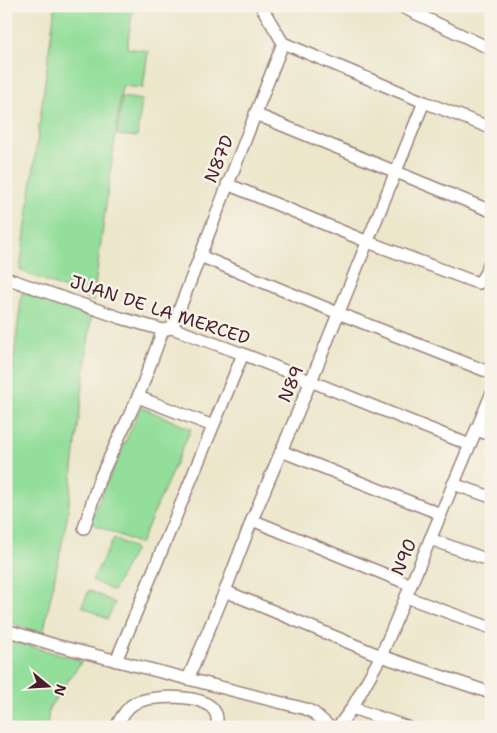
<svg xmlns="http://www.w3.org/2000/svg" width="497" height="733" viewBox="0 0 497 733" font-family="'Shantell Sans',sans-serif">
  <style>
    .green { fill: #93de9a; stroke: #6e7e62 }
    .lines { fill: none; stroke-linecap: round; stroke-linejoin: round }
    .street-casing { stroke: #9b827b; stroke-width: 14 }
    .street { stroke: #fff; stroke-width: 11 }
    .labels { text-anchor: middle; stroke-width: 5; stroke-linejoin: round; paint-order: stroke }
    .street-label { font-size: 18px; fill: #4a1f2b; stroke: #f7f3e8 }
  </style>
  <rect width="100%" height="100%" fill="#f7f3e8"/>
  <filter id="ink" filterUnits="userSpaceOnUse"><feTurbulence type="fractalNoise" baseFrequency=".02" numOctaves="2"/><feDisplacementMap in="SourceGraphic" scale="10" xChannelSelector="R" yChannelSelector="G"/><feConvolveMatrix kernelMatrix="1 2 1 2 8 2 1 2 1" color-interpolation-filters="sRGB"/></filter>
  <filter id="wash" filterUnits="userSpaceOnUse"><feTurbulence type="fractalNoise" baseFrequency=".0096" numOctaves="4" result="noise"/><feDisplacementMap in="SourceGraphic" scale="20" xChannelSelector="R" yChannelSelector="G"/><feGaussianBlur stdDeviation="1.12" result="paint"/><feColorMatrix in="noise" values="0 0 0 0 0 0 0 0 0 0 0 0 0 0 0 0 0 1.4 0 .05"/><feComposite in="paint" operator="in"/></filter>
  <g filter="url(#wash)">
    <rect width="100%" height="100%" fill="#ece6cb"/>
    <g class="green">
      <path d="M55,6h78l-6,42 21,3 -5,37 -21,-2 -29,215 -73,-31z"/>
      <path d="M122,97l20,3 -5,37 -20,-2z"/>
      <path d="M22,292l69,26 -24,201 -24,115 -37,-13v-200z"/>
      <path d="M141,407l50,22 -51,115 -51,-22z"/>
      <path d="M114,538l21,11 -22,42 -21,-11z"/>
      <path d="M89,590l26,13 -8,16 -25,-13z"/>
      <path d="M6,639l76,22 -33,47 -2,19h-41z"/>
    </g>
  </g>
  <g filter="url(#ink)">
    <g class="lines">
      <defs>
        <g id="street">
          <path d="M261,6l22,37"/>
          <path d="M400,6l91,43"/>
          <path d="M283,43l141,59 67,26"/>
          <path d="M255,114l236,97"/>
          <path d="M227,184l141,58 104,39 7,2 6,-9 6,-15"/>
          <path d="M200,256l138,57 153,60"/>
          <path d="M6,278l115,40 42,12 9,-2 71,26 227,91"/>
          <path d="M172,328l111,-285"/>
          <path d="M138,397l75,29"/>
          <path d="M476,430l15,5"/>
          <path d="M281,451l160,63"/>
          <path d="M453,484l38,13"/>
          <path d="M252,520l159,65"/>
          <path d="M84,528l15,-48 39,-83 25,-67"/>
          <path d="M430,539l61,22"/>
          <path d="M225,591l156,65 110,37"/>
          <path d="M406,597l85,31"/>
          <path d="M6,630l49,15 251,64 8,4 16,14"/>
          <path d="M116,661l127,-307"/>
          <path d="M188,679l37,-88 27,-71 59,-139 113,-279"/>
          <path d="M352,708l55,19"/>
          <path d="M116,727c4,-8 11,-20 19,-24 17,-8 71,-10 80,9 3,4 2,10 2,15"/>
          <path d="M338,727l14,-19 29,-52 110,-261"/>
        </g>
      </defs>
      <use href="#street" class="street-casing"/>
      <use href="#street" class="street"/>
    </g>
  </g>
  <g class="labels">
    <g class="street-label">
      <text transform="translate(219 159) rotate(-68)" y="6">N87D</text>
      <text transform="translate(160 310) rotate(18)" y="6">JUAN DE LA MERCED</text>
      <text transform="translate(291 384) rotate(-67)" y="6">N89</text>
      <text transform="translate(404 557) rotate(-67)" y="6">N90</text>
    </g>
  </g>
  <rect width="497" height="733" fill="none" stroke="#f7f3e8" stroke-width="25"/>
  <g transform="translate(48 686) rotate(108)" stroke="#f7f3e8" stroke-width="4" paint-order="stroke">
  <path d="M0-4L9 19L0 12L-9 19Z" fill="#4a1f2b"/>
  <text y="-8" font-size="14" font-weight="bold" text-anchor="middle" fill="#4a1f2b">N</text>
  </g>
</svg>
